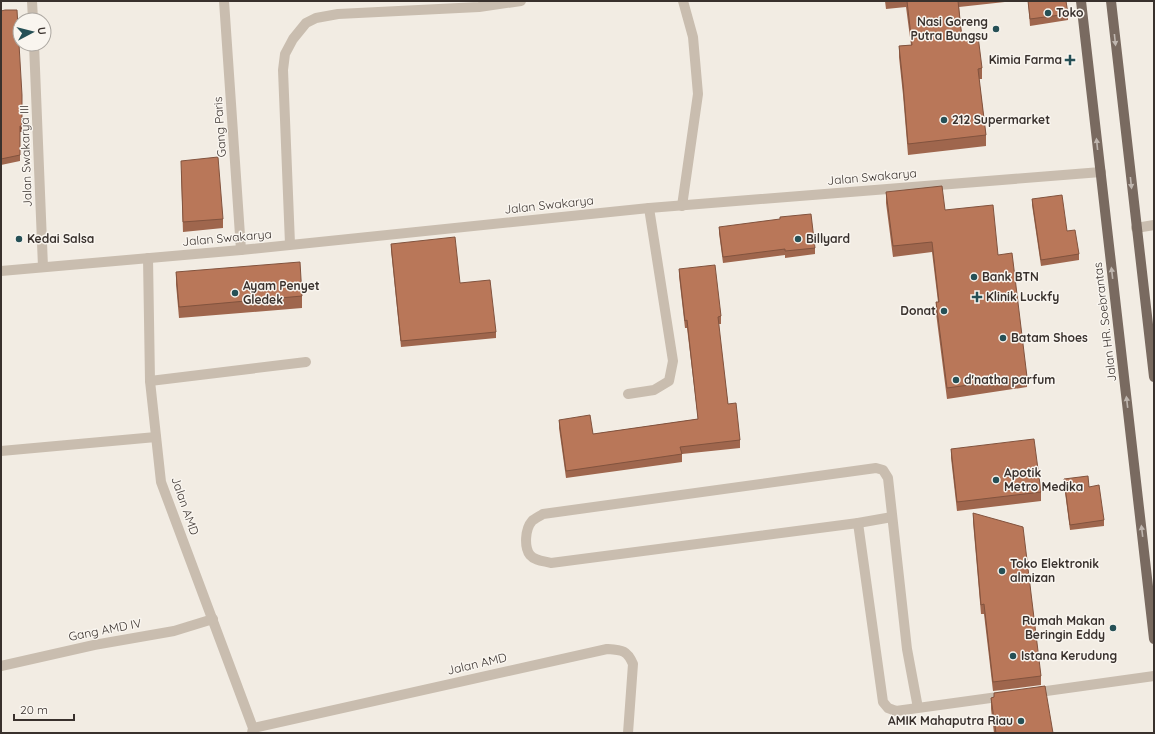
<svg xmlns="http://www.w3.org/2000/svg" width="1155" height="734" viewBox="0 0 1155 734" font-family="Quicksand,sans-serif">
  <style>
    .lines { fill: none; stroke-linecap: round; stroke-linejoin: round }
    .service { stroke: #c9bdaf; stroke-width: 10 }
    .minor { stroke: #c9bdaf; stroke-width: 10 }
    .primary { stroke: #796a60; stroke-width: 10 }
    .wall { fill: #9f664d }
    .shaded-wall { fill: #82533e }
    .building { fill: #b97759; stroke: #82533e }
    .oneway { fill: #bfb6af }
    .poi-dot { fill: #265056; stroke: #f9f5ef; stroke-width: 1.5 }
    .labels { text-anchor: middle; stroke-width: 3; stroke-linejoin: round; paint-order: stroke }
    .poi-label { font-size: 12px; font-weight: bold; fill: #39312d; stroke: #f9f5ef; text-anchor: start }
    .street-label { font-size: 12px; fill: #39312d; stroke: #f9f5ef }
  </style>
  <rect width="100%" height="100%" fill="#f2ece3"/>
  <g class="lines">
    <g class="service">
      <path d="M682,206l16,-112 -5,-57 -10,-36"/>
      <path d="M290,244l-7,-174 2,-16 8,-15 13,-16 10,-5 22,-4 141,-7 42,-6"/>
      <path d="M858,523l34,-6"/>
      <path d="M1032,693l122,-17"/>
      <path d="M918,708l-11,-59 -19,-171 -5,-8 -7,-2 -333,46c-3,2 -9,5 -11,7 -7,8 -8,26 -2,34 5,6 14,6 21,8l307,-40 25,179 5,6 8,3 109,-15"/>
    </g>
    <g class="minor">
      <path d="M32,1l1,19"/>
      <path d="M224,1l17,249"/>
      <path d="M34,44l9,223"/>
      <path d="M1136,228l18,-3"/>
      <path d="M148,258l2,123 11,101 92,246 -1,5"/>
      <path d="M1,271l240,-21 408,-42 452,-36"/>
      <path d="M150,381l156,-19"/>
      <path d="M628,394l26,-4 15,-9 4,-20 -24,-153"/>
      <path d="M1,451l155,-14"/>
      <path d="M1,666l93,-21 80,-14 39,-12"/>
      <path d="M253,728l354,-79c15,1 20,1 26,15l-5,69"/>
    </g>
    <g class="primary">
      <path d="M1081,1l73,638"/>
      <path d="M1111,1l43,376"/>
    </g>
  </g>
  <g class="wall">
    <path d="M885,1h129l-55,6 3,31 20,30v11h-3l7,56v11l-78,9 -5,-60 -4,-38v-11l12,-1 -5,-38 -20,2z"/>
    <path d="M1028,1l40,13v6l-38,6z"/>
    <path d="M1,11l21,121h-2v29l-19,4z"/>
    <path d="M181,170l42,49v9l-40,4z"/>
    <path d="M886,192l59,18 53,45 29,122v10l-80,12 -11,-86v-11h2l-6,-50 -39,5 -7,-54z"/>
    <path d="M1032,199l35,32 12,23v6l-38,6 -9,-61z"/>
    <path d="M719,227l96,21v6l-30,4v-3l-62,8 -4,-30z"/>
    <path d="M391,244l69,39 36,49v6l-95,9 -10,-97z"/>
    <path d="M679,269l42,47v8h-3l10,80 12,36v8l-58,6v8l-116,16 -7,-50v-8l34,14 105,-15 -11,-91h-2l-6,-52z"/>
    <path d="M176,272l126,24v12l-123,10 -3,-34z"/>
    <path d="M951,449l90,43v9l-84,10 -6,-53z"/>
    <path d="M1064,479l25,8 15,33v6l-34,4 -6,-45z"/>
    <path d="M973,513l68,163v9l-48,6 -9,-77h-3l-8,-92z"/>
    <path d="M994,693l59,40h-59l-3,-24v-11l3,-1z"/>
  </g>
  <path class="shaded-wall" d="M22,95v37h-2v-6z"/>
  <g class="building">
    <path d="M907,1h51l4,37 16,-2 4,32 -4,1 8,66 -78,9 -5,-60 -4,-38 13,-1z"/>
    <path d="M1028,1h38l2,13 -38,5z"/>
    <path d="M5,10h12l5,85v31h-2v29l-19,4v-148z"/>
    <path d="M218,157l5,62 -40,3 -2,-61z"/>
    <path d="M942,186l3,24 48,-5 5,50 14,-2 15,124 -80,11 -11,-86h3l-7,-60 -39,4 -7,-54z"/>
    <path d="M1062,195l5,36 8,-1 4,24 -38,6 -9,-61z"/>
    <path d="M811,214l4,34 -30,3v-2l-62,8 -4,-30 61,-8v-2z"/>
    <path d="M455,237l5,46 30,-3 6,52 -95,9 -10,-97z"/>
    <path d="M300,262l2,34 -123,11 -3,-35z"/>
    <path d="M715,265l6,51 -3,1 10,87 8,-1 4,37 -60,7 2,7 -116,17 -7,-51 31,-5 3,19 105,-15 -11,-99 -2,1 -6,-52z"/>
    <path d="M1034,439l7,53 -84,10 -6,-53z"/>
    <path d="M1088,476l1,11 10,-2 5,35 -34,5 -6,-46z"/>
    <path d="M973,513l50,14 18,149 -48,6 -9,-78 -3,1z"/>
    <path d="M1045,686l8,47h-57l-5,-35 3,-1v-4z"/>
  </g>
  <defs><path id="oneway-solid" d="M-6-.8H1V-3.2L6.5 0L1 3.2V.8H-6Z"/></defs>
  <g class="oneway">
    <use href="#oneway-solid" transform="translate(1115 40) rotate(84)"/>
    <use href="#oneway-solid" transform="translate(1097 144) rotate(-96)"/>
    <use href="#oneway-solid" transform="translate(1131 183) rotate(84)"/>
    <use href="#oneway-solid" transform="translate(1112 273) rotate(-97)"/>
    <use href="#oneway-solid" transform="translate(1127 402) rotate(-97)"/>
    <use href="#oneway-solid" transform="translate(1142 531) rotate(-97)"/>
  </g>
  <g class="poi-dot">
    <circle cx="1048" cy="13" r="4"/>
    <circle cx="996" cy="29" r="4"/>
    <path d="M1068 54h4v4h4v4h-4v4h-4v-4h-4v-4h4z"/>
    <circle cx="944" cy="120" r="4"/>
    <circle cx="19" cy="239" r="4"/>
    <circle cx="798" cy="239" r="4"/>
    <circle cx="974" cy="277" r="4"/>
    <circle cx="235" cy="293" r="4"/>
    <path d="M975 291h4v4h4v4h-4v4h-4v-4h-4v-4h4z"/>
    <circle cx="944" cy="311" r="4"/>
    <circle cx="1003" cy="338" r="4"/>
    <circle cx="956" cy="380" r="4"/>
    <circle cx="996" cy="480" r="4"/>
    <circle cx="1002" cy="571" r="4"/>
    <circle cx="1113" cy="628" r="4"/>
    <circle cx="1013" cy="656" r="4"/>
    <circle cx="1021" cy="721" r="4"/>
  </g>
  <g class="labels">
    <g class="poi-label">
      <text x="1056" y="17">Toko</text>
      <text x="988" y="26" text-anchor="end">Nasi Goreng<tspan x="988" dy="14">Putra Bungsu</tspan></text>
      <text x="1062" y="64" text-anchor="end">Kimia Farma</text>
      <text x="952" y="124">212 Supermarket</text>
      <text x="27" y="243">Kedai Salsa</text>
      <text x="806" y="243">Billyard</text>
      <text x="982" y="281">Bank BTN</text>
      <text x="243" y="290">Ayam Penyet<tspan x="243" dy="14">Gledek</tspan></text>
      <text x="986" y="301">Klinik Luckfy</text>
      <text x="936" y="315" text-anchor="end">Donat</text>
      <text x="1011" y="342">Batam Shoes</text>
      <text x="964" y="384">d'natha parfum</text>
      <text x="1004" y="477">Apotik<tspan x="1004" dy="14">Metro Medika</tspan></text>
      <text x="1010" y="568">Toko Elektronik<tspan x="1010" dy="14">almizan</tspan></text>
      <text x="1105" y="625" text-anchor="end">Rumah Makan<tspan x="1105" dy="14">Beringin Eddy</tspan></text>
      <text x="1021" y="660">Istana Kerudung</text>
      <text x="1013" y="725" text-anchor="end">AMIK Mahaputra Riau</text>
    </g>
    <g class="street-label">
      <text transform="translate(220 127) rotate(-94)" y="4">Gang Paris</text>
      <text transform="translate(26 156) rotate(-92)" y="4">Jalan Swakarya III</text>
      <text transform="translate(872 177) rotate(-5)" y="4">Jalan Swakarya</text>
      <text transform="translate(549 205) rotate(-6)" y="4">Jalan Swakarya</text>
      <text transform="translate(227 238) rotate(-5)" y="4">Jalan Swakarya</text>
      <text transform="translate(1105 322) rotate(-97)" y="4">Jalan HR. Soebrantas</text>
      <text transform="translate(185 506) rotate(71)" y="4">Jalan AMD</text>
      <text transform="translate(105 630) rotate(-11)" y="4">Gang AMD IV</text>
      <text transform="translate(477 664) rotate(-13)" y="4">Jalan AMD</text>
    </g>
  </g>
  <rect width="1155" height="734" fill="none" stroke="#39312d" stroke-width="4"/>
  <g transform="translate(32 32) rotate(83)"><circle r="19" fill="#f9f5ef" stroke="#aca7a1"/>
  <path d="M0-3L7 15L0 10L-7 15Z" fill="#265056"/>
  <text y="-6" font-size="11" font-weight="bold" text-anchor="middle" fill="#39312d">U</text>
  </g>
  <path d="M14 714v6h60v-6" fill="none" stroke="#39312d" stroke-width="2"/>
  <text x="20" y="714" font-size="12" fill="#39312d" stroke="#f9f5ef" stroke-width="3" paint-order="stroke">20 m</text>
</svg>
